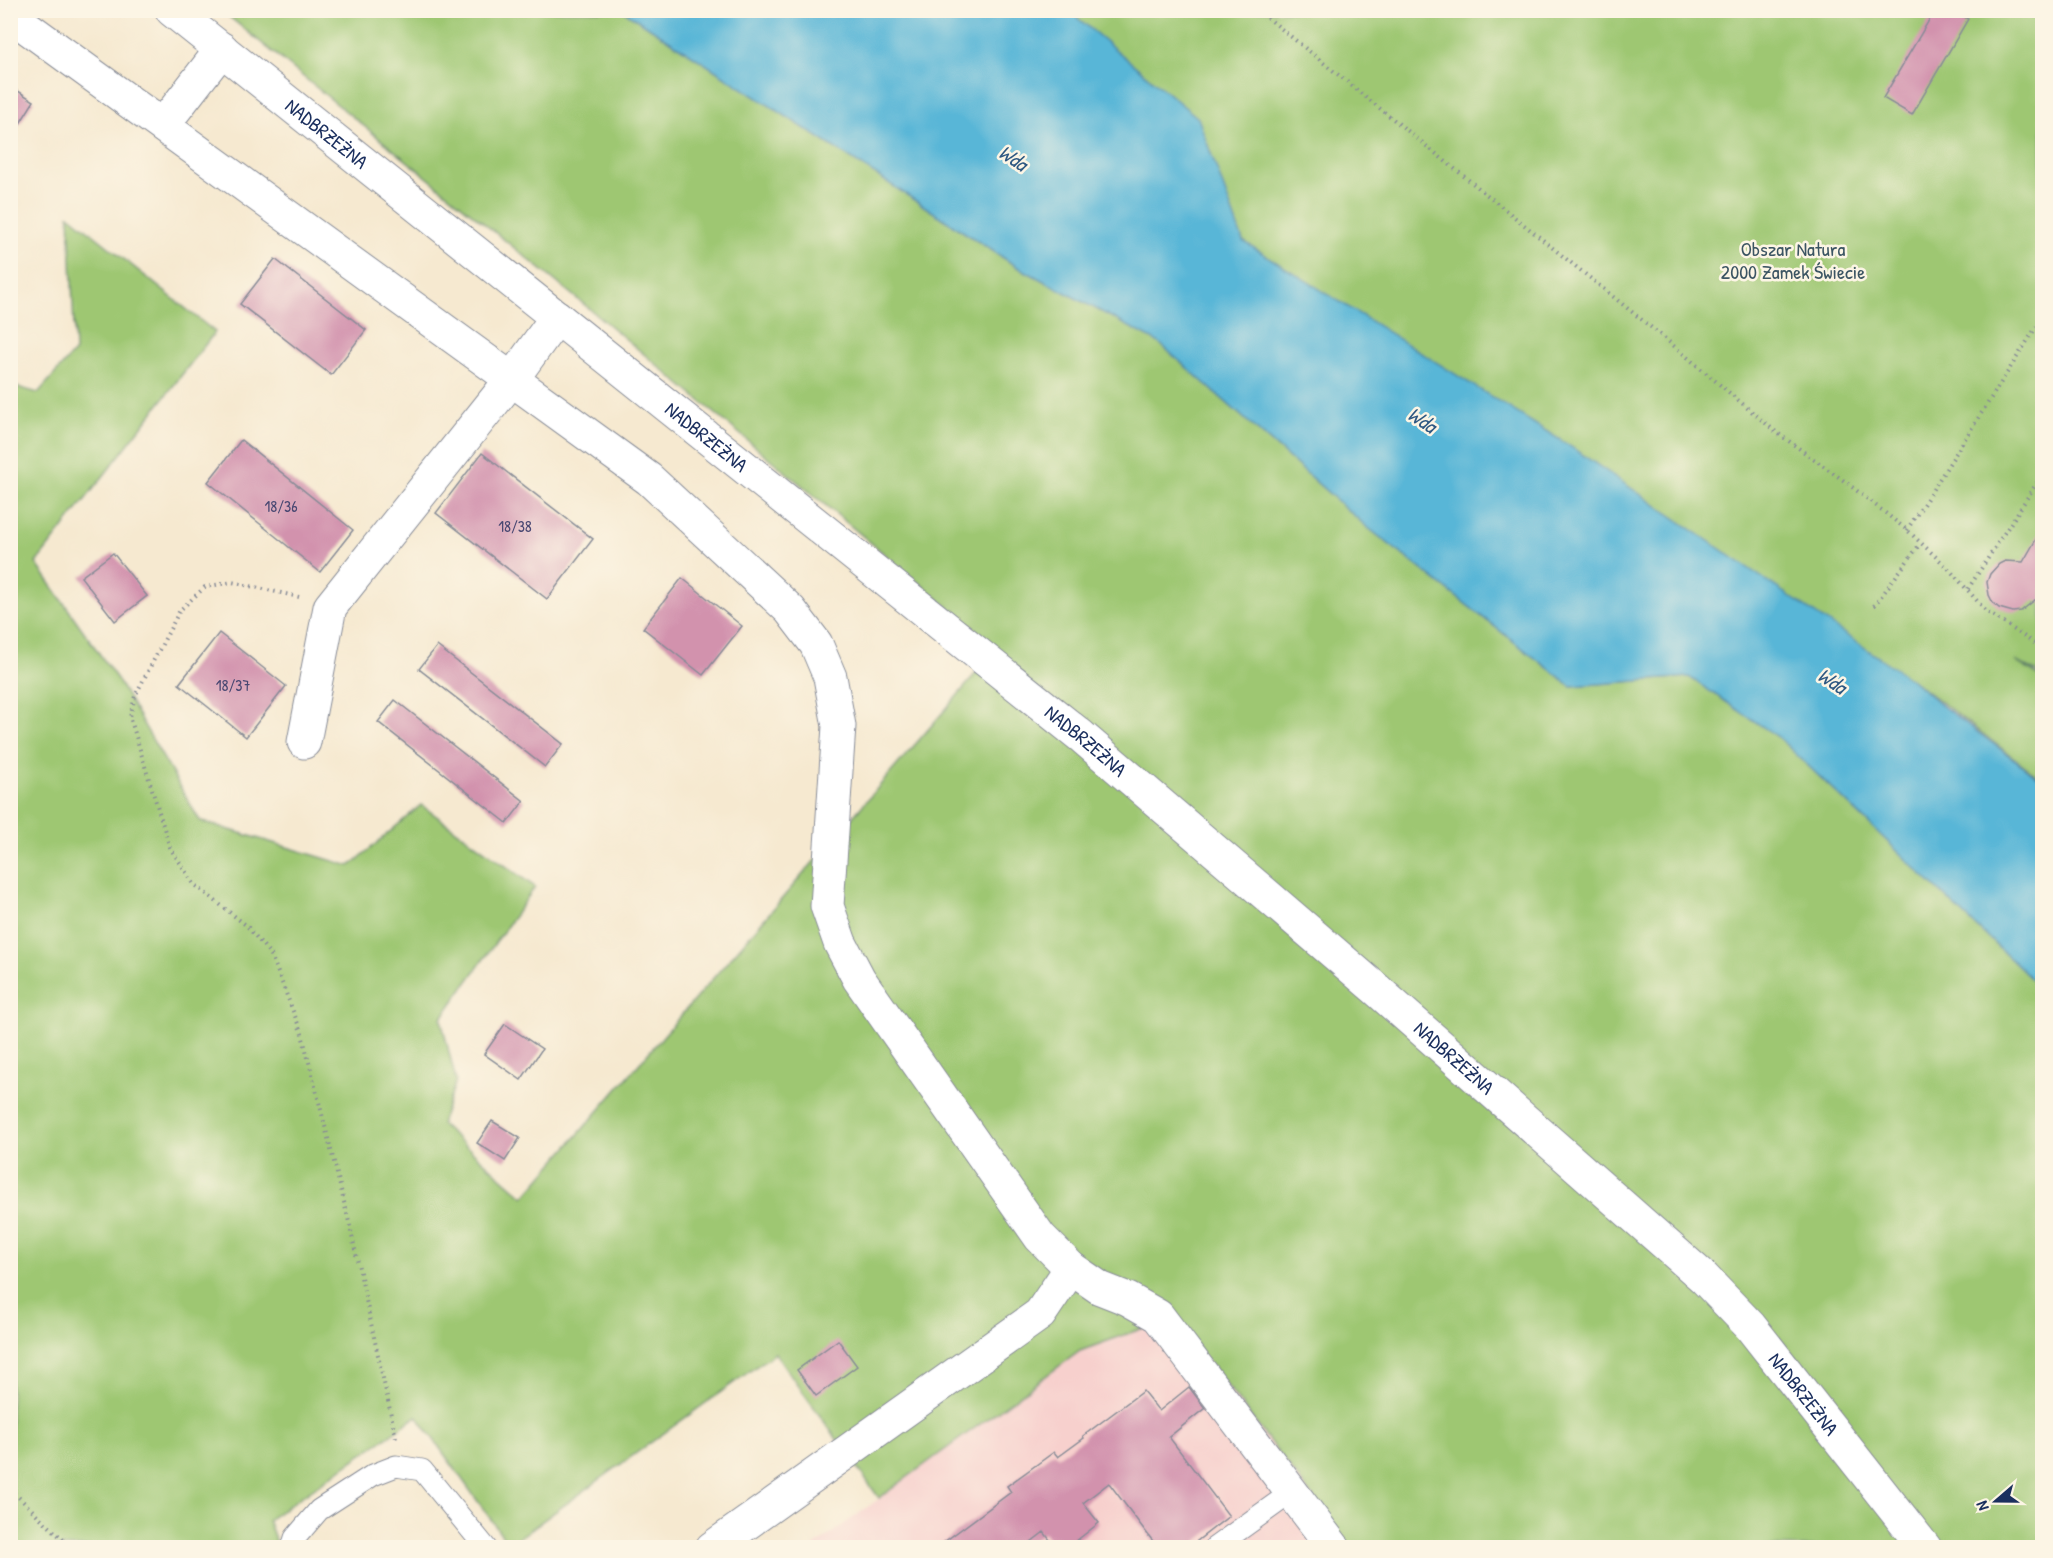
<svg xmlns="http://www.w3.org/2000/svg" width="2053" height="1558" viewBox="0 0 2053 1558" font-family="'Patrick Hand',sans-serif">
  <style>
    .built { fill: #f7d0cd }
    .green { fill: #9ec772; stroke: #5c7b68; stroke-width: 1.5 }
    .water { fill: #59b6d7; stroke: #3a729a; stroke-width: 1.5 }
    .building { fill: #d292ad }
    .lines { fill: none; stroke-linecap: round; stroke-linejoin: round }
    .service-casing { stroke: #888c97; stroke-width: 23 }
    .minor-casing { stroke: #888c97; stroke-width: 35 }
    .path { stroke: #888c97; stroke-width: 4; stroke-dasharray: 1.5 4.5; stroke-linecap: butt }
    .service { stroke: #fff; stroke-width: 21 }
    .minor { stroke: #fff; stroke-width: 33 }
    .labels { text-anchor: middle; stroke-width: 5; stroke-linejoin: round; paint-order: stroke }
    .number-label { font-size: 16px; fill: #494872 }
    .street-label { font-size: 20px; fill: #1b2f5e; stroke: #fcf5e5 }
    .park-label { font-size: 20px; fill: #3c5563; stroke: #fcf5e5 }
    .water-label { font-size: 21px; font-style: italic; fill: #2e5882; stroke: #fcf5e5 }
  </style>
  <rect width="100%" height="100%" fill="#fcf5e5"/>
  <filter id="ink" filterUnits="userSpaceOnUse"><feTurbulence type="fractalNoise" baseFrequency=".0167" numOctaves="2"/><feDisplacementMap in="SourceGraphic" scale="12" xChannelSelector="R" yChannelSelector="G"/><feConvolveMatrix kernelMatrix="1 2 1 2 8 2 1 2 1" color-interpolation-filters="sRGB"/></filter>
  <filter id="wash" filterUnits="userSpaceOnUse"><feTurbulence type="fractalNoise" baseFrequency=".008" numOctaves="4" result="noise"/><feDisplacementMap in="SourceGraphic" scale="24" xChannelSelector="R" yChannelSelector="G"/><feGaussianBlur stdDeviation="1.35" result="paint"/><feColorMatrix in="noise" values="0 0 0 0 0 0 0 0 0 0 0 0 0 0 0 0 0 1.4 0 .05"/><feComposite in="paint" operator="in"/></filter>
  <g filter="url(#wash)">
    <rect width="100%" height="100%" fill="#f6e9d0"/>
    <path class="built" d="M1174,1317l177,230 -539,1 268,-197z"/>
    <g class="green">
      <path d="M222,11h402l392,255 142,76 209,185 204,159 118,-9 89,60 264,252v558h-691l-177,-230 -94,34 -201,147 -104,-145 -266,192 -92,-129 -149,104 10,27h-267l-1,-1162 28,8 37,-42 -6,-136 146,117 -179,231 81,116 83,142 150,45 71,-61 114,82 -94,132 15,62 -15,43 83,73 446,-516 25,-35 -409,-340z"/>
      <path d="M892,11h1150v664l-27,-14 27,17v101l-130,-99z"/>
    </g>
    <path class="water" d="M624,11h445l129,107 45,123 322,202 347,237 32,27 98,73v209l-264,-252 -89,-60 -118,9 -204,-159 -209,-185 -142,-76z"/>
    <g id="blocks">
      <g class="building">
        <path d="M1935,10h18l15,9 -56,96 -29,-17z"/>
        <path d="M10,86l24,15 -15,24 -9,-6z"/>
        <path d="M275,259l91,71 -35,45 -91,-71z"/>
        <path d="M241,440l112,90 -33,42 -112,-90z"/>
        <path d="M482,453l111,86 -46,60 -111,-86z"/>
        <path d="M2042,529v75l-7,-4 -14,11 -8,1 -14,-4 -6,-5 -4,-8 -2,-13 3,-8 9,-10 6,-3 18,1z"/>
        <path d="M113,553l34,43 -32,25 -34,-44z"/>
        <path d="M682,578l60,48 -39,49 -60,-47z"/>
        <path d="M219,633l67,53 -40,51 -67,-53z"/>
        <path d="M437,646l126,98 -18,23 -126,-98z"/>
        <path d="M395,700l129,101 -17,22 -129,-101z"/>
        <path d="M505,1024l37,25 -21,31 -37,-26z"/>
        <path d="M492,1121l28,17 -15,23 -28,-18z"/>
        <path d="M838,1340l19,26 -41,30 -19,-26z"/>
        <path d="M1189,1387l16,21 -36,29 60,79 -41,32h-30l-49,-65 -26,20 16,20 -32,25h-11l-12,-16 -21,16h-87l75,-56 -4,-6 47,-34 4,5 26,-19 -1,-2 60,-45 16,20z"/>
      </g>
    </g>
  </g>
  <g filter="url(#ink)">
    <use href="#blocks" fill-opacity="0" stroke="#888c97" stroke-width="1.5"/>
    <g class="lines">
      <defs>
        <g id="service">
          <path d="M292,1548l3,-10 24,-28 54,-35 23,-9 26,4 64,78"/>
          <path d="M1214,1548l78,-56"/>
        </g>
        <g id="minor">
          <path id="s1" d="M172,10l909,726 295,253 328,289 46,48 175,222"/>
          <path d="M10,15l639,464 141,131 26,34 14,33 9,49 -12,180 13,37 19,36 181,258 31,31 29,20 28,11 30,17 176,232"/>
          <path d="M163,125l59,-76"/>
          <path d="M304,742l26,-135 182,-228 45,-62"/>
          <path d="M712,1548l328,-234 31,-46"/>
        </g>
      </defs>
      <use href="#service" class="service-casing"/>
      <use href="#minor" class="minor-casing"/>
      <g class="path">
        <path d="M1258,10l410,331 108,91 71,51 60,47 41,38 39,44 55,36"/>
        <path d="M1907,530l135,-212"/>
        <path d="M1968,589l74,-114"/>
        <path d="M299,597l-67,-15 -27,5 -25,23 -45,86 -5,21 40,131 24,36 53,42 24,29 31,79 47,188 47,216"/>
        <path d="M1874,606l46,-62"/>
        <path d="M10,1489l62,59"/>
      </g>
      <use href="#service" class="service"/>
      <use href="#minor" class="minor"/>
    </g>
  </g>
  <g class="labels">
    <g class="number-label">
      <text x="281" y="512">18/36</text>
      <text x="515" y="532">18/38</text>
      <text x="233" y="691">18/37</text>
    </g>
    <g class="street-label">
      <text dy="7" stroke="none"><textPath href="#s1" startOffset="198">NADBRZEŻNA</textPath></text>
      <text dy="7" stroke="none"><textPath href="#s1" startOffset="684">NADBRZEŻNA</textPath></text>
      <text dy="7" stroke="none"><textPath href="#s1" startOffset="1170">NADBRZEŻNA</textPath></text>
      <text dy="7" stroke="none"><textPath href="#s1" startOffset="1656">NADBRZEŻNA</textPath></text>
      <text dy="7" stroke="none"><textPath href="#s1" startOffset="2142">NADBRZEŻNA</textPath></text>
    </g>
    <g class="park-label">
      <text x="1793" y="256">Obszar Natura<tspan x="1793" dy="23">2000 Zamek Świecie</tspan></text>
    </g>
    <g class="water-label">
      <text transform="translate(1013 158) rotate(33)" y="7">Wda</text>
      <text transform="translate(1422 420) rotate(33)" y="7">Wda</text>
      <text transform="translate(1832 681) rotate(33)" y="7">Wda</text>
    </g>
  </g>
  <rect width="2053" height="1558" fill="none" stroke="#fcf5e5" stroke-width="36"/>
  <g transform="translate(1996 1501) rotate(250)" stroke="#fcf5e5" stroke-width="4.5" paint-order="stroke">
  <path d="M0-4.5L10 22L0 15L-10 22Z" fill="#1b2f5e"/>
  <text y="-9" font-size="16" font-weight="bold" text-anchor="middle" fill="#1b2f5e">N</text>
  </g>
</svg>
